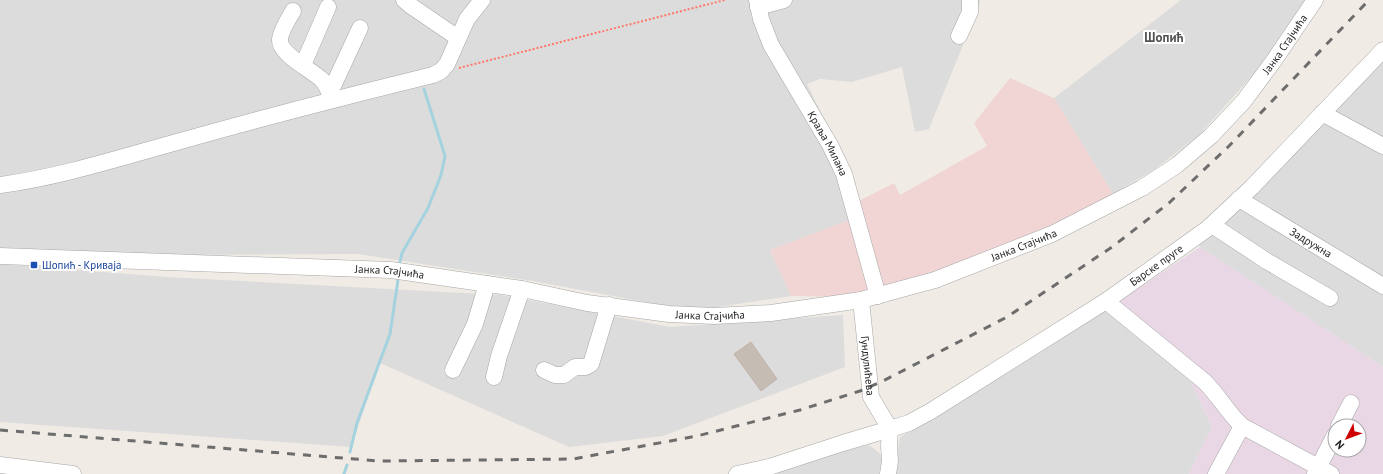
<svg xmlns="http://www.w3.org/2000/svg" width="1383" height="474" viewBox="0 0 1383 474" font-family="'PT Sans',sans-serif">
  <style>
    .residential { fill: #dddcdc }
    .commercial { fill: #f1d5d4 }
    .industrial { fill: #e9d7e6; fill-rule: evenodd }
    .lines { fill: none; stroke-linecap: round; stroke-linejoin: round }
    .stream { stroke: #a4d2df; stroke-width: 3 }
    .building { fill: #c5bcb4; stroke: #c2b3a7 }
    .minor-casing { stroke: #a6a6a6; stroke-width: 17 }
    .path { stroke: #ff7767; stroke-width: 2; stroke-dasharray: 2 2; stroke-linecap: butt }
    .minor { stroke: #fff; stroke-width: 16 }
    .rail { stroke: #6d6d6d; stroke-width: 3; stroke-dasharray: 8 8; stroke-linecap: butt }
    .transit-dot { fill: #1a4fb4; stroke: #fff; stroke-width: 1.5 }
    .labels { text-anchor: middle; stroke-width: 4; stroke-linejoin: round; paint-order: stroke }
    .street-label { font-size: 11px; fill: #1f1f1f; stroke: #fff }
    .transit-label { font-size: 11px; fill: #164399; stroke: #fff; text-anchor: start }
    .quarter-label { font-size: 13px; font-weight: bold; fill: #525252; stroke: #fff }
  </style>
  <rect width="100%" height="100%" fill="#f0ece5"/>
  <g class="residential">
    <path d="M0,0h980v3l-51,126 -14,3 -13,-65 -50,15 -32,-3 -13,5 48,97 5,20 -7,18 -83,31 21,46 -99,15 -159,-30 -175,-27 -212,1 -146,-7z"/>
    <path d="M1181,0h125l-36,56 -71,79 -44,34 -42,25 -59,-96z"/>
    <path d="M1383,41v326l-183,-120 -5,-15 44,-34 80,-92z"/>
    <path d="M0,264l167,13 334,18 169,32 173,-12 2,52 -182,69 -94,11 -189,-84 -29,84 -351,-25z"/>
    <path d="M1115,304l72,70 25,53 -23,47h-294l5,-37z"/>
    <path d="M869,445l14,11 -4,18h-151z"/>
  </g>
  <path class="commercial" d="M1010,78l44,20 59,96 -85,43 -91,39 -90,21 -56,-1 -21,-46 82,-31 -1,-14 43,-22 6,12 87,-49 -13,-23z"/>
  <path class="industrial" d="M1200,247l183,120v107h-194l23,-47 -25,-53 -72,-70zM1335,426h24v24h-24z"/>
  <g class="lines">
    <g class="stream">
      <path d="M400,262l2,-9 26,-45 13,-33 4,-19 -21,-67"/>
      <path d="M350,452l7,-29 33,-89 8,-54"/>
      <path d="M344,474l3,-9"/>
    </g>
  </g>
  <path class="building" d="M751,342l26,37 -16,12 -27,-37z"/>
  <g class="lines">
    <defs>
      <g id="minor">
        <path d="M404,0l7,6 47,32"/>
        <path id="s1" d="M757,0l4,19 10,26 59,100 14,29 34,122"/>
        <path d="M758,7l26,-7"/>
        <path d="M293,11c-4,7 -13,21 -13,29 -1,14 32,30 42,40 5,5 7,12 10,19"/>
        <path d="M959,36l11,-24v-12"/>
        <path d="M303,65l25,-58"/>
        <path d="M329,91l5,-7 26,-56"/>
        <path d="M1322,113l61,33"/>
        <path d="M0,185c60,-8 119,-27 177,-43 85,-24 170,-46 256,-67l8,-4 6,-7 20,-45 15,-19"/>
        <path id="s2" d="M1239,199l144,87"/>
        <path d="M1212,225l53,35 65,38"/>
        <path id="s3" d="M0,256l391,14 131,19 65,14 82,11 45,2 57,-3 90,-13 74,-20 117,-46 90,-46 35,-23 34,-29 33,-35 31,-42 40,-59"/>
        <path id="s4" d="M861,300l10,97 19,32 -1,17 1,15 -2,13"/>
        <path d="M1106,301l99,81c14,14 23,31 37,44l89,48"/>
        <path d="M453,370l22,-46 12,-40"/>
        <path d="M544,370l11,5h9l11,-8h11l5,-3 18,-59"/>
        <path d="M494,377l5,-21 23,-67"/>
        <path d="M1339,426l12,-23"/>
        <path d="M0,465l73,9"/>
        <path id="s5" d="M737,474l32,-7 74,-24 47,-14 19,-6 22,-12 175,-110 101,-72 45,-42 131,-137"/>
        <path d="M1216,474l26,-48"/>
        <path d="M1315,474l20,-39"/>
      </g>
    </defs>
    <use href="#minor" class="minor-casing"/>
    <path class="path" d="M459,68l266,-68"/>
    <use href="#minor" class="minor"/>
    <path class="rail" d="M0,430l379,31 194,-2 124,-23 103,-26 60,-19 21,-9 126,-65 105,-70 57,-44 60,-57 140,-146"/>
  </g>
  <rect class="transit-dot" x="30" y="261" width="8" height="8" rx="2"/>
  <g class="labels">
    <g class="street-label">
      <text dy="4" stroke="none"><textPath href="#s3" startOffset="1374">Јанка Стајчића</textPath></text>
      <text dy="4" stroke="none"><textPath href="#s1" startOffset="161">Краља Милана</textPath></text>
      <text dy="4" stroke="none"><textPath href="#s2" startOffset="84">Задружна</textPath></text>
      <text dy="4" stroke="none"><textPath href="#s3" startOffset="1038">Јанка Стајчића</textPath></text>
      <text dy="4" stroke="none"><textPath href="#s5" startOffset="473">Барске пруге</textPath></text>
      <text dy="4" stroke="none"><textPath href="#s3" startOffset="390">Јанка Стајчића</textPath></text>
      <text dy="4" stroke="none"><textPath href="#s3" startOffset="714">Јанка Стајчића</textPath></text>
      <text dy="4" stroke="none"><textPath href="#s4" startOffset="66">Гундулићева</textPath></text>
    </g>
    <g class="transit-label">
      <text x="42" y="269">Шопић - Криваја</text>
    </g>
    <g class="quarter-label">
      <text x="1164" y="42">Шопић</text>
    </g>
  </g>
  <g transform="translate(1347 438) rotate(228)"><circle r="19" fill="#ffffff" stroke="#a5a5a5"/>
  <path d="M0-3L7 15L0 10L-7 15Z" fill="#ce0100"/>
  <text y="-6" font-size="11" font-weight="bold" text-anchor="middle" fill="#1f1f1f">N</text>
  </g>
</svg>
